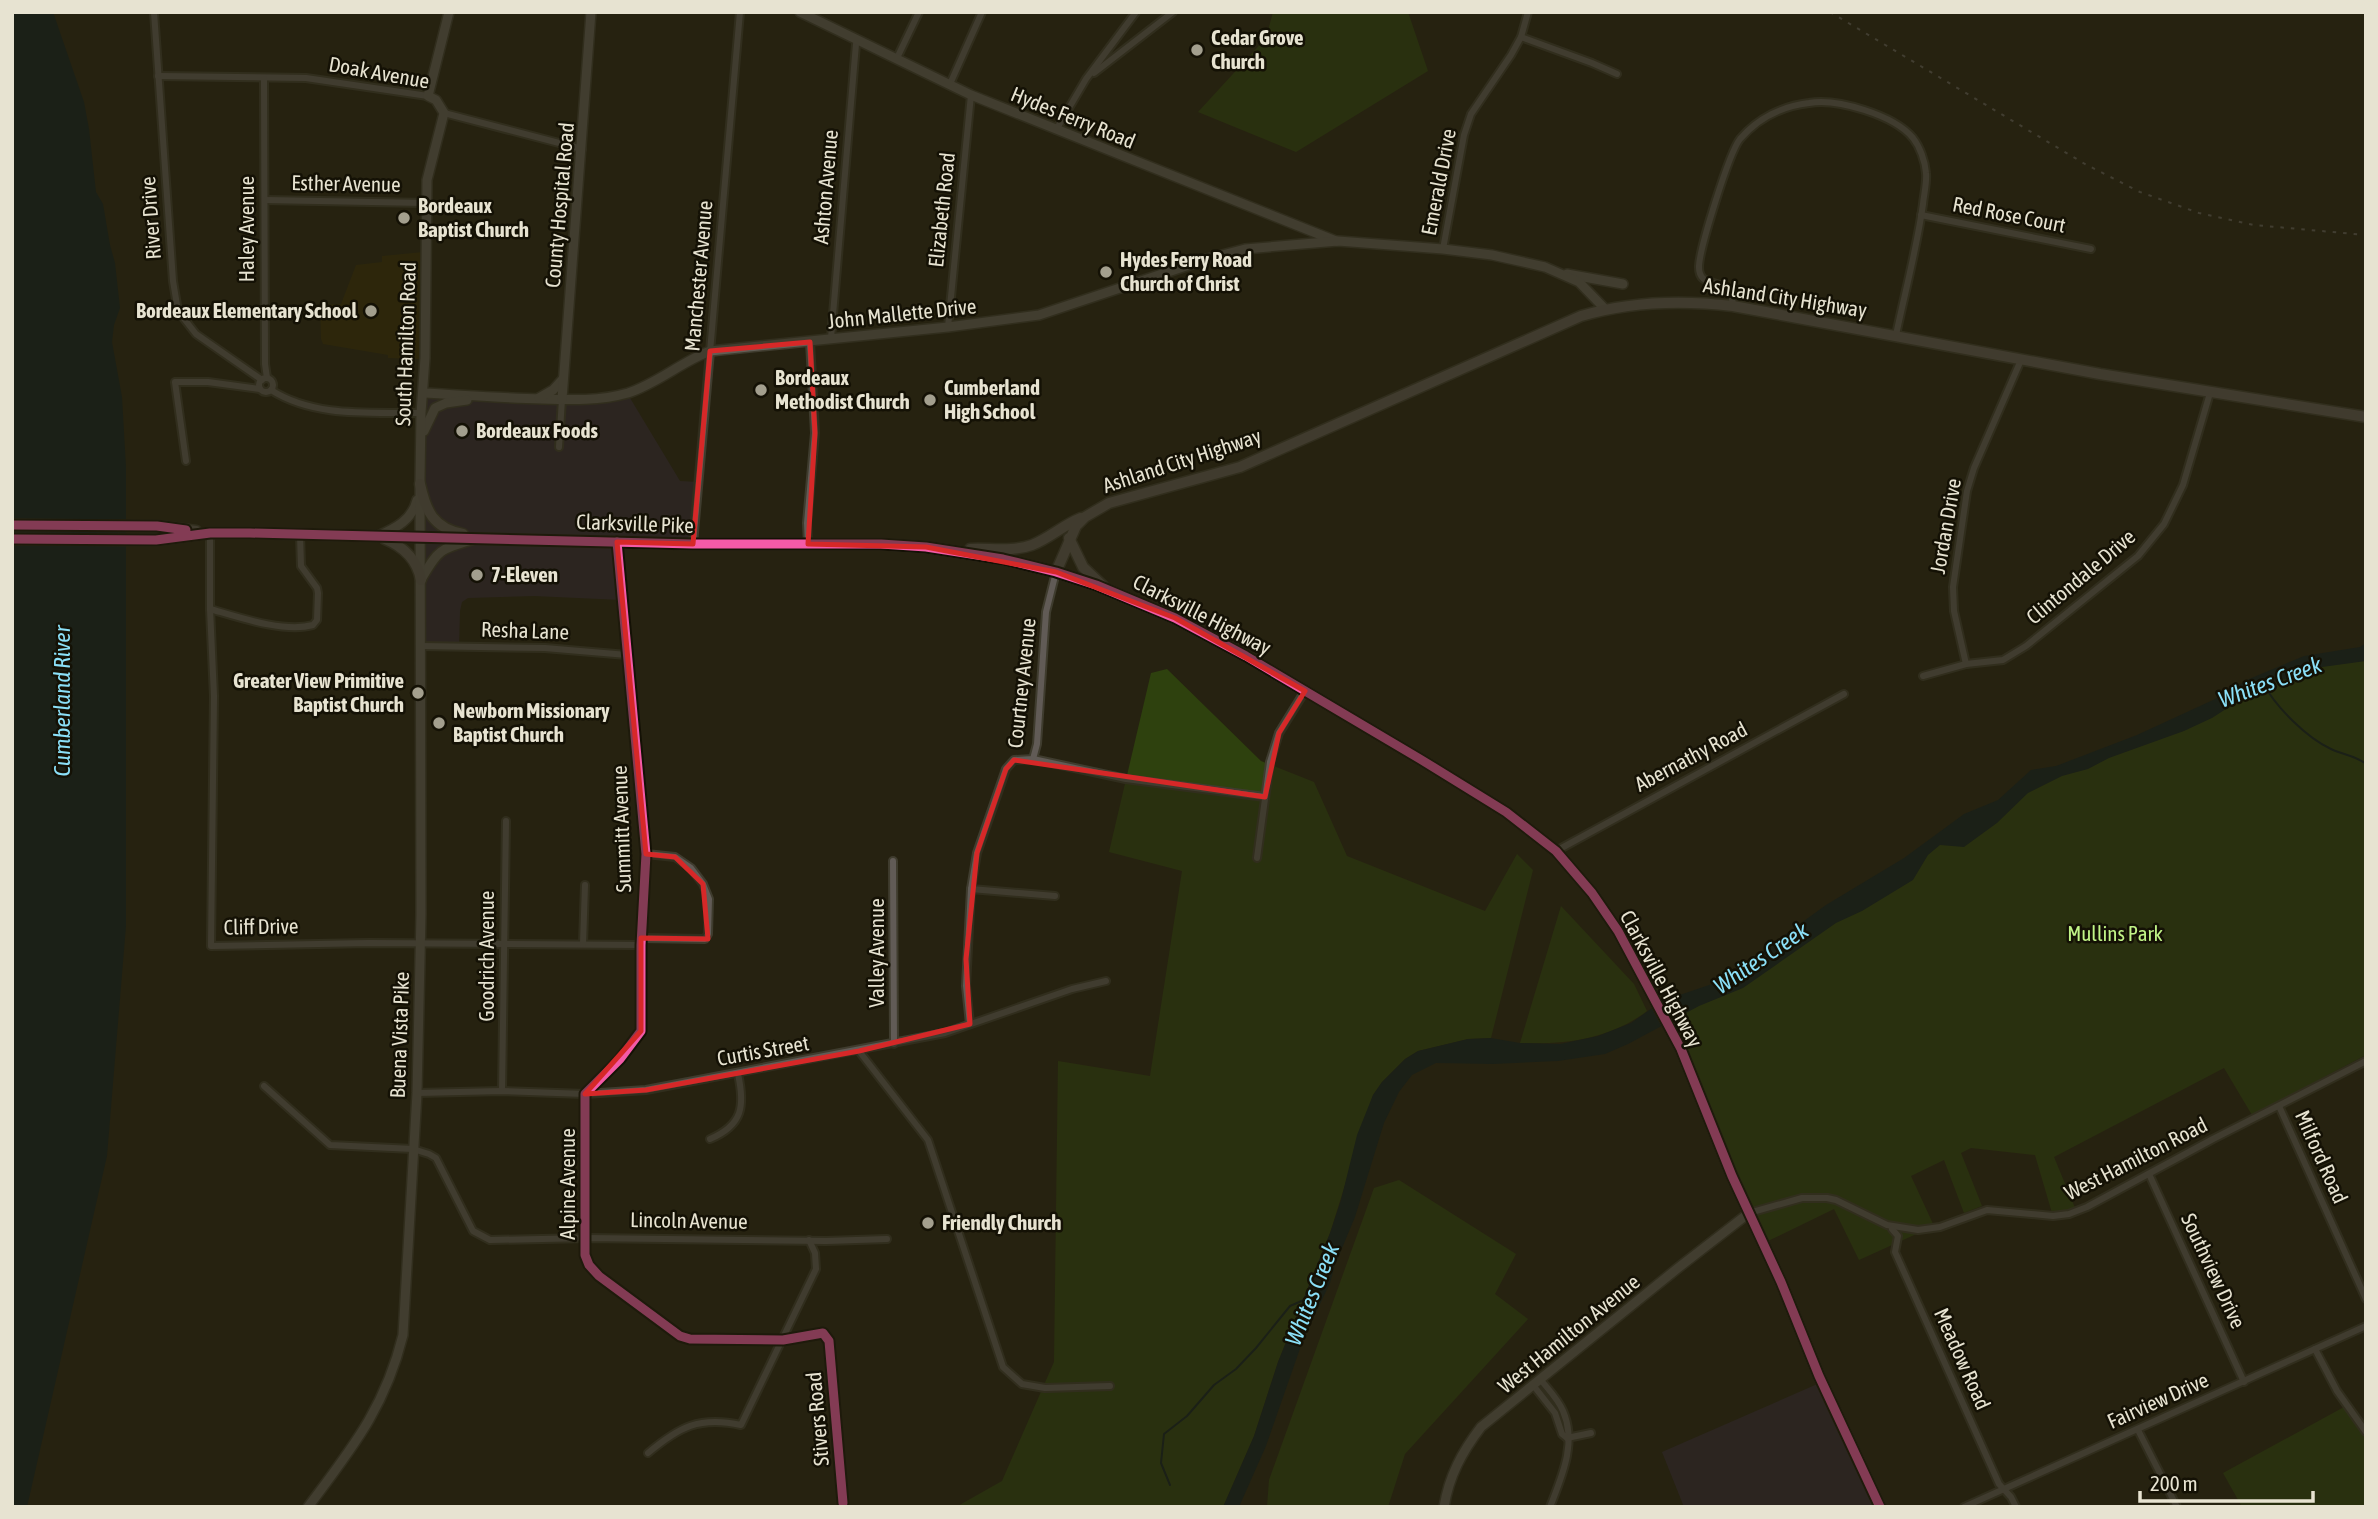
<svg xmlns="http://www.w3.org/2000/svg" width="2378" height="1519" viewBox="0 0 2378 1519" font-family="'Asap Condensed',sans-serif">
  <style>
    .commercial { fill: #342934 }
    .built { fill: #352c06 }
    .green { fill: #2e410e }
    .water { fill: #0e1d1f }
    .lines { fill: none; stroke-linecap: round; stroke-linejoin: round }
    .stream { stroke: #0e1d1f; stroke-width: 2 }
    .street-casing { stroke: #3f3c2e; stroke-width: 10 }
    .secondary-casing { stroke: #3f3c2e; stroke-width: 12 }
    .primary-casing { stroke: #3f3c2e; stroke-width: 13 }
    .street { stroke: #615b56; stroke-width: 6 }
    .secondary { stroke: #625d55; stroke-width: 9 }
    .primary { stroke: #615a52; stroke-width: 10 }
    .rail { stroke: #625e57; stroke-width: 2; stroke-dasharray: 3.5 7; stroke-linecap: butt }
    .cycleway-casing { stroke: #141105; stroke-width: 13 }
    .cycleway { stroke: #f35aa7; stroke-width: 9 }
    .marked { fill: none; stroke: #d62828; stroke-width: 5; stroke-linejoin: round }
    .poi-dot { fill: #a39f8e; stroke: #141105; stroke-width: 2.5 }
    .labels { text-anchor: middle; stroke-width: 5; stroke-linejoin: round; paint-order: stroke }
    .poi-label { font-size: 21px; font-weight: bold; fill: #e7e3d1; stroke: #141105; text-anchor: start }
    .street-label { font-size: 21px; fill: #e7e3d1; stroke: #141105 }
    .park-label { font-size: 21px; fill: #c1f487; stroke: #141105 }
    .water-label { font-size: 23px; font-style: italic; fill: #8be0f8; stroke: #141105 }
  </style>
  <rect width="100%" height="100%" fill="#262211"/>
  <g class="commercial">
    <path d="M423,393l150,7 54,-7 53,88 18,1 -5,62 -76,-2 5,58 -88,-4 -66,2 -6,4 -2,9 -1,36 -38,-1z"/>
    <path d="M1822,1382l58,125h-196l-22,-55z"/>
  </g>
  <path class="built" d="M423,252l-2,107 -33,-1v-3l-65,-11 -2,-5 -1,-34 21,-1 15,-39 26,-3v-6z"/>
  <g class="green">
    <path d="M1273,12h135l20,59 -132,81 -98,-40 68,-74z"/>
    <path d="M2366,654v401l-114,60 -28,-47 -170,89 21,51 -23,5 -17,-58 -64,-7 -10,5 21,53 -18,7 -20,-53 -33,16 23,50 -75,34 -25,-51 -66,32 -101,-223 272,-176 100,-61 233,-101z"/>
    <path d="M1167,669l94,92 53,21 33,74 138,55 32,-57 16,16 -42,168 -23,1 -50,12 -13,8 -23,23 -9,13 -43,138 -52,129 -24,74 -31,71h-267l46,-26 52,-119 4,-301 92,15 32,-205 -73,-19 42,-179z"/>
    <path d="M1561,906l73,78 13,27c-37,28 -82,34 -127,32z"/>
    <path d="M1399,1180l117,74 -21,40 33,25 -123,135 -17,53h-121l2,-27 105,-292z"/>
    <path d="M2344,1407l22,30v70h-124l-19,-34z"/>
  </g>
  <g class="water">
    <path d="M12,12h41l31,90 5,27 7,63 7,12 7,41 5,18 5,45 -6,17 -2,17 10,55 4,70v459l-19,230 -80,351h-15z"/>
    <path d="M2366,643v18l-51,7 -25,11 -11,1 -25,11 -42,27 -28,13 -75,27 -21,11 -26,7 -34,17 -31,30 -33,24 -24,-2 -12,10 -15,25 -51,31 -26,12 -93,65 -44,18 -71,38 -23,10 -47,7 -65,3 -57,-1 -24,12 -13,17 -15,31 -29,94 -20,48 -5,18 -27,57 -37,106 -27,61h-16l31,-71 24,-74 52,-129 11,-33 16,-65 16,-40 9,-13 23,-23 13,-8 50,-12 23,-1 29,5 40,1 38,-8 33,-13 31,-22 50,-17 17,-9 97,-70 78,-47 60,-44 34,-14 33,-30 25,-4 81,-31 76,-35 36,-21 55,-23 56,-9z"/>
  </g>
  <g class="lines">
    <g class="stream">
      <path d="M2264,685c13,23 43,53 67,64 12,6 24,6 35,15"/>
      <path d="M1170,1485l-9,-22 3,-29 23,-18 27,-31 22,-16 20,-21 34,-42 14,-6"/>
    </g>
    <defs>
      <g id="street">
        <path d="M154,12l19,269 5,30 18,23 66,46"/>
        <path d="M1521,37l71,26 25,11"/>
        <path d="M897,58l22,-46"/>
        <path d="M1094,73l79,-61"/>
        <path d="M158,76l148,2 122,18"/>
        <path d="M264,79l1,285 2,14"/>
        <path d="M950,84l32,-72"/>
        <path d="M444,113l138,36"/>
        <path d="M1056,130l30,-51 50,-67"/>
        <path d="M265,200l161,3"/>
        <path d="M1921,215l170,34"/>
        <path d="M1443,249l21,-114 7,-21 40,-59 10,-18 7,-25"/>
        <path d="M1733,306c-2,-34 -35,-13 -34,-40 1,-19 30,-113 41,-127 18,-21 43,-33 69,-36 28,-5 85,12 104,35 7,9 12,23 13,35 1,9 -2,21 -3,31 -6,44 -18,88 -27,131"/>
        <path d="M948,327l23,-232"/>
        <path d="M831,338l25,-294 2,-4"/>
        <circle cx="266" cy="385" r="7"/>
        <path d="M271,390c44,28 100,22 150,23"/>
        <path d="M559,447l3,-48"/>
        <path d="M186,461l-11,-79h33l52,7"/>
        <path d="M210,533v76l4,87 -3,250 158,-3 272,2"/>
        <path d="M617,542l29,312 -5,91v86l-21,28 -35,35v161l4,10 10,11 81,60 10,3 93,1 40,-7 6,8 14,162"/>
        <path d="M693,544l47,-532"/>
        <path d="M808,544l-1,-21 8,-90 -5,-91"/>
        <path d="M210,609c28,8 74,24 103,16l4,-5 1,-27 -1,-5 -16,-22 -1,-32"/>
        <path d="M421,646l124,2 82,7"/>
        <path d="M1966,664l-12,-53 -1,-24 14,-96 7,-23 47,-108"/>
        <path d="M1923,676l43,-12 37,-4 23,-14 112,-90 26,-32 19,-39 27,-92"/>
        <path d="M1033,759l93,20 139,18"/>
        <path d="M1556,851l288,-157"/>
        <path d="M1257,858l13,-96 9,-29 26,-42"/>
        <path d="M893,861l1,183"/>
        <path d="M971,889l84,7"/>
        <path d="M641,938l64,1 3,-5 1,-35 -6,-15 -12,-16 -16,-11 -29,-3"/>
        <path d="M583,944l2,-59"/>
        <path d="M970,1024l-4,-38 5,-97 6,-36 29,-84 8,-9 19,-1 4,-15 9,-132 10,-40"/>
        <path d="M859,1051l69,89 75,227 19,17 23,4 65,-2"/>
        <path d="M264,1086l66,59 83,4 16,5 7,4 37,73 17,9 97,-2 239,3 61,-2"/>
        <path d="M502,1091l4,-270"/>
        <path d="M417,1093l85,-2 83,3 61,-4 299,-57 127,-44 34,-8"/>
        <path d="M2279,1106l87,193"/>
        <path d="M710,1139c33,-14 35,-33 28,-65"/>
        <path d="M2149,1174l95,208"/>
        <path d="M1749,1213l53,-15h25l9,2 51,25 31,5 22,-3 47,-17 66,6 16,-2 18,-7 126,-68 153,-78"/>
        <path d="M1892,1229l6,7 -3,16 104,232 12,13 5,10"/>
        <path d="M2315,1349l22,42 29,41"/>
        <path d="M1540,1379c8,10 18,20 23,32 14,32 -1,65 -13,96"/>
        <path d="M1533,1385l22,28 7,21 5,4"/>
        <path d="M2138,1430l39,77"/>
        <path d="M1567,1438l24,-5"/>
        <path d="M648,1453c31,-26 51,-37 93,-28l75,-156 -1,-16 -6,-13"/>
        <path d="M1964,1507l402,-181"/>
      </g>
      <g id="secondary">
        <path d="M800,12l171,83 365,146"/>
        <path d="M1567,274l56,10"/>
        <path d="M423,393c39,2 79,5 119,6 29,1 58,2 86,-6 30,-10 53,-31 82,-42l238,-24 91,-12 168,-56 38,-10 93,-8 105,8 49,6 53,12 34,15 26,27"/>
        <path d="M539,398l14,-8 10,-11"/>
        <path d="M562,399l29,-387"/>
        <path d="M424,431l11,-23 11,-5 21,-3"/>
        <path d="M378,536c18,-8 34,-16 39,-36"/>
        <path d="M422,578c16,-28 18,-29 50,-38"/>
        <path d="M308,1507c44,-59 77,-99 95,-172l14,-242 4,-179 -1,-434 1,-67 4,-55 2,-178 17,-67 -8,-13 -8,-4 21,-84"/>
        <path d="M1444,1507c5,-31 18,-55 37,-80l197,-159 71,-55"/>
      </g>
      <g id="primary">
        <path d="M420,484c6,27 13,44 43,50"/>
        <path d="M12,525l145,1 39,5"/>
        <path d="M1069,538l14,29 20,19"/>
        <path d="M12,539l144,1 54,-7h40l443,11h188l45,3 77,12 53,13 40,13 79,33 71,38 174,103 86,53 50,39 36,42 26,38 63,118 51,127 49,106 38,94 61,131"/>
        <path d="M385,539c19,8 32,20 36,41"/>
        <path d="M970,549c20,-1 43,3 62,-4 18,-7 31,-20 49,-27"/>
        <path d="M1056,572l20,-46 9,-9 24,-14 131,-36 341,-151c50,-15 101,-16 152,-10l367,68 266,43"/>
      </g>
    </defs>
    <use href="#street" class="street-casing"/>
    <use href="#secondary" class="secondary-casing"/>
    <use href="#primary" class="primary-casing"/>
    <use href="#street" class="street"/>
    <use href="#secondary" class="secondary"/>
    <use href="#primary" class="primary"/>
    <path class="rail" d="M1830,12l255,152 55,28 59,21 55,12 112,10"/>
    <defs>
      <g id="cycleway">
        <path d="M12,525l145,1 29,4"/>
        <path d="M12,539l144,1 54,-7h40l443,11h188l45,3 77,12 53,13 40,13 79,33 71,38 174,103 86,53 50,39 36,42 26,38 63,118 51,127 49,106 38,94 61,131"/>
        <path d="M617,542l29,312 -5,91v86l-21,28 -35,35v161l4,10 10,11 81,60 10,3 93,1 40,-7 6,8 14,162"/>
      </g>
    </defs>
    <use href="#cycleway" class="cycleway-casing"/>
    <use href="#cycleway" class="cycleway"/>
  </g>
  <path d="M0 0H2378V1519H0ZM810,342l5,91 -7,111 118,3 130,25 119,46 130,73 -26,42 -14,64 -251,-37 -8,9 -29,84 -11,106 4,65 -111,27 -213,39 -61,4 56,-63v-93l67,1 -5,-55 -28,-27 -29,-3 -29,-312 76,2 17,-193z" fill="#262211" fill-opacity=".55" fill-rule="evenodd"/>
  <path class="marked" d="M810,342l5,91 -7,111 118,3 130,25 119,46 130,73 -26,42 -14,64 -251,-37 -8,9 -29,84 -11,106 4,65 -111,27 -213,39 -61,4 56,-63v-93l67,1 -5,-55 -28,-27 -29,-3 -29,-312 76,2 17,-193z"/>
  <g class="poi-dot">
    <circle cx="1197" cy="50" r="7"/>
    <circle cx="404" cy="218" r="7"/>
    <circle cx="1106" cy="272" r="7"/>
    <circle cx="371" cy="311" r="7"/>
    <circle cx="761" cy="390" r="7"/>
    <circle cx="930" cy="400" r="7"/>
    <circle cx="462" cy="431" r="7"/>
    <circle cx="477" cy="575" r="7"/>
    <circle cx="418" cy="693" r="7"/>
    <circle cx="439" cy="723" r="7"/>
    <circle cx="928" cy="1223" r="7"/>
  </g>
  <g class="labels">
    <g class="poi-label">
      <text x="1211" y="45">Cedar Grove<tspan x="1211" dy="24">Church</tspan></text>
      <text x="418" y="213">Bordeaux<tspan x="418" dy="24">Baptist Church</tspan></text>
      <text x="1120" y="267">Hydes Ferry Road<tspan x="1120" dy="24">Church of Christ</tspan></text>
      <text x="357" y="318" text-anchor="end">Bordeaux Elementary School</text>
      <text x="775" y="385">Bordeaux<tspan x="775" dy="24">Methodist Church</tspan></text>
      <text x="944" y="395">Cumberland<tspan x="944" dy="24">High School</tspan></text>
      <text x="476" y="438">Bordeaux Foods</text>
      <text x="491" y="582">7-Eleven</text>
      <text x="404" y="688" text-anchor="end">Greater View Primitive<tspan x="404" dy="24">Baptist Church</tspan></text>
      <text x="453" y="718">Newborn Missionary<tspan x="453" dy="24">Baptist Church</tspan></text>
      <text x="942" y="1230">Friendly Church</text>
    </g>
    <g class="street-label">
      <text transform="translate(379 73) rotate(10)" y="7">Doak Avenue</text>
      <text transform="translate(1073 118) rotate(22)" y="7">Hydes Ferry Road</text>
      <text transform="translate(1439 182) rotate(-79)" y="7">Emerald Drive</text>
      <text transform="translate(346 184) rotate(1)" y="7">Esther Avenue</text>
      <text transform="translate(826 187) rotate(-85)" y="7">Ashton Avenue</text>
      <text transform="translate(560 205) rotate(-85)" y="7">County Hospital Road</text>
      <text transform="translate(942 210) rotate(-84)" y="7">Elizabeth Road</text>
      <text transform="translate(2009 215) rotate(11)" y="7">Red Rose Court</text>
      <text transform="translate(151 218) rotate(-94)" y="7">River Drive</text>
      <text transform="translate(247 229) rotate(-90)" y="7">Haley Avenue</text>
      <text transform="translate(699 276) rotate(-85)" y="7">Manchester Avenue</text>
      <text transform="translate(1785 298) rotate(9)" y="7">Ashland City Highway</text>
      <text transform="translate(902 314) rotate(-6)" y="7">John Mallette Drive</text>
      <text transform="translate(406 344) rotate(-88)" y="7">South Hamilton Road</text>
      <text transform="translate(1182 461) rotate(-18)" y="7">Ashland City Highway</text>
      <text transform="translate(635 524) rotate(2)" y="7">Clarksville Pike</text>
      <text transform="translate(1946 526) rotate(-80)" y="7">Jordan Drive</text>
      <text transform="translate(2081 577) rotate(-40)" y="7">Clintondale Drive</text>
      <text transform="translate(1202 615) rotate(27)" y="7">Clarksville Highway</text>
      <text transform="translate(525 631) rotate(2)" y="7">Resha Lane</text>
      <text transform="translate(1022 683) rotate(-84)" y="7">Courtney Avenue</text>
      <text transform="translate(1691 757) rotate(-28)" y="7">Abernathy Road</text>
      <text transform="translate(622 829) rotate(-92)" y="7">Summitt Avenue</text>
      <text transform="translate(261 927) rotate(-1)" y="7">Cliff Drive</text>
      <text transform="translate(877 953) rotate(-90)" y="7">Valley Avenue</text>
      <text transform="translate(487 956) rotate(-90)" y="7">Goodrich Avenue</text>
      <text transform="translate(1661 979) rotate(62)" y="7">Clarksville Highway</text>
      <text transform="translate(400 1035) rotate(-88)" y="7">Buena Vista Pike</text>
      <text transform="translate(763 1051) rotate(-10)" y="7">Curtis Street</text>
      <text transform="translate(2321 1157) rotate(66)" y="7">Milford Road</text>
      <text transform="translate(2136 1159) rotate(-27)" y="7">West Hamilton Road</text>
      <text transform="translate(568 1184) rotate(-90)" y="7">Alpine Avenue</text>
      <text transform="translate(689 1221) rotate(1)" y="7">Lincoln Avenue</text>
      <text transform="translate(2213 1271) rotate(65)" y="7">Southview Drive</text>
      <text transform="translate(1569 1334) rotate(-39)" y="7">West Hamilton Avenue</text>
      <text transform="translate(1962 1359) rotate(66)" y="7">Meadow Road</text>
      <text transform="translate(2158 1401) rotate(-24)" y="7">Fairview Drive</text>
      <text transform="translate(818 1419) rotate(-95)" y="7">Stivers Road</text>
    </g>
    <g class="park-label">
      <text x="2115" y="941">Mullins Park</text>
    </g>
    <g class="water-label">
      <text transform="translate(2270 682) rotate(-20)" y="8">Whites Creek</text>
      <text transform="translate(62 701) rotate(-90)" y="8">Cumberland River</text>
      <text transform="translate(1761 958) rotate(-34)" y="8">Whites Creek</text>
      <text transform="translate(1312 1294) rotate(-68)" y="8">Whites Creek</text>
    </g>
  </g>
  <rect width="2378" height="1519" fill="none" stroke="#e7e3d1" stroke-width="28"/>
  <path d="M2140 1491v10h173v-10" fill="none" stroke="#e7e3d1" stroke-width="3.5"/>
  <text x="2150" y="1491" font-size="21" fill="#e7e3d1" stroke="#141105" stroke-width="5" paint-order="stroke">200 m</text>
</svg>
